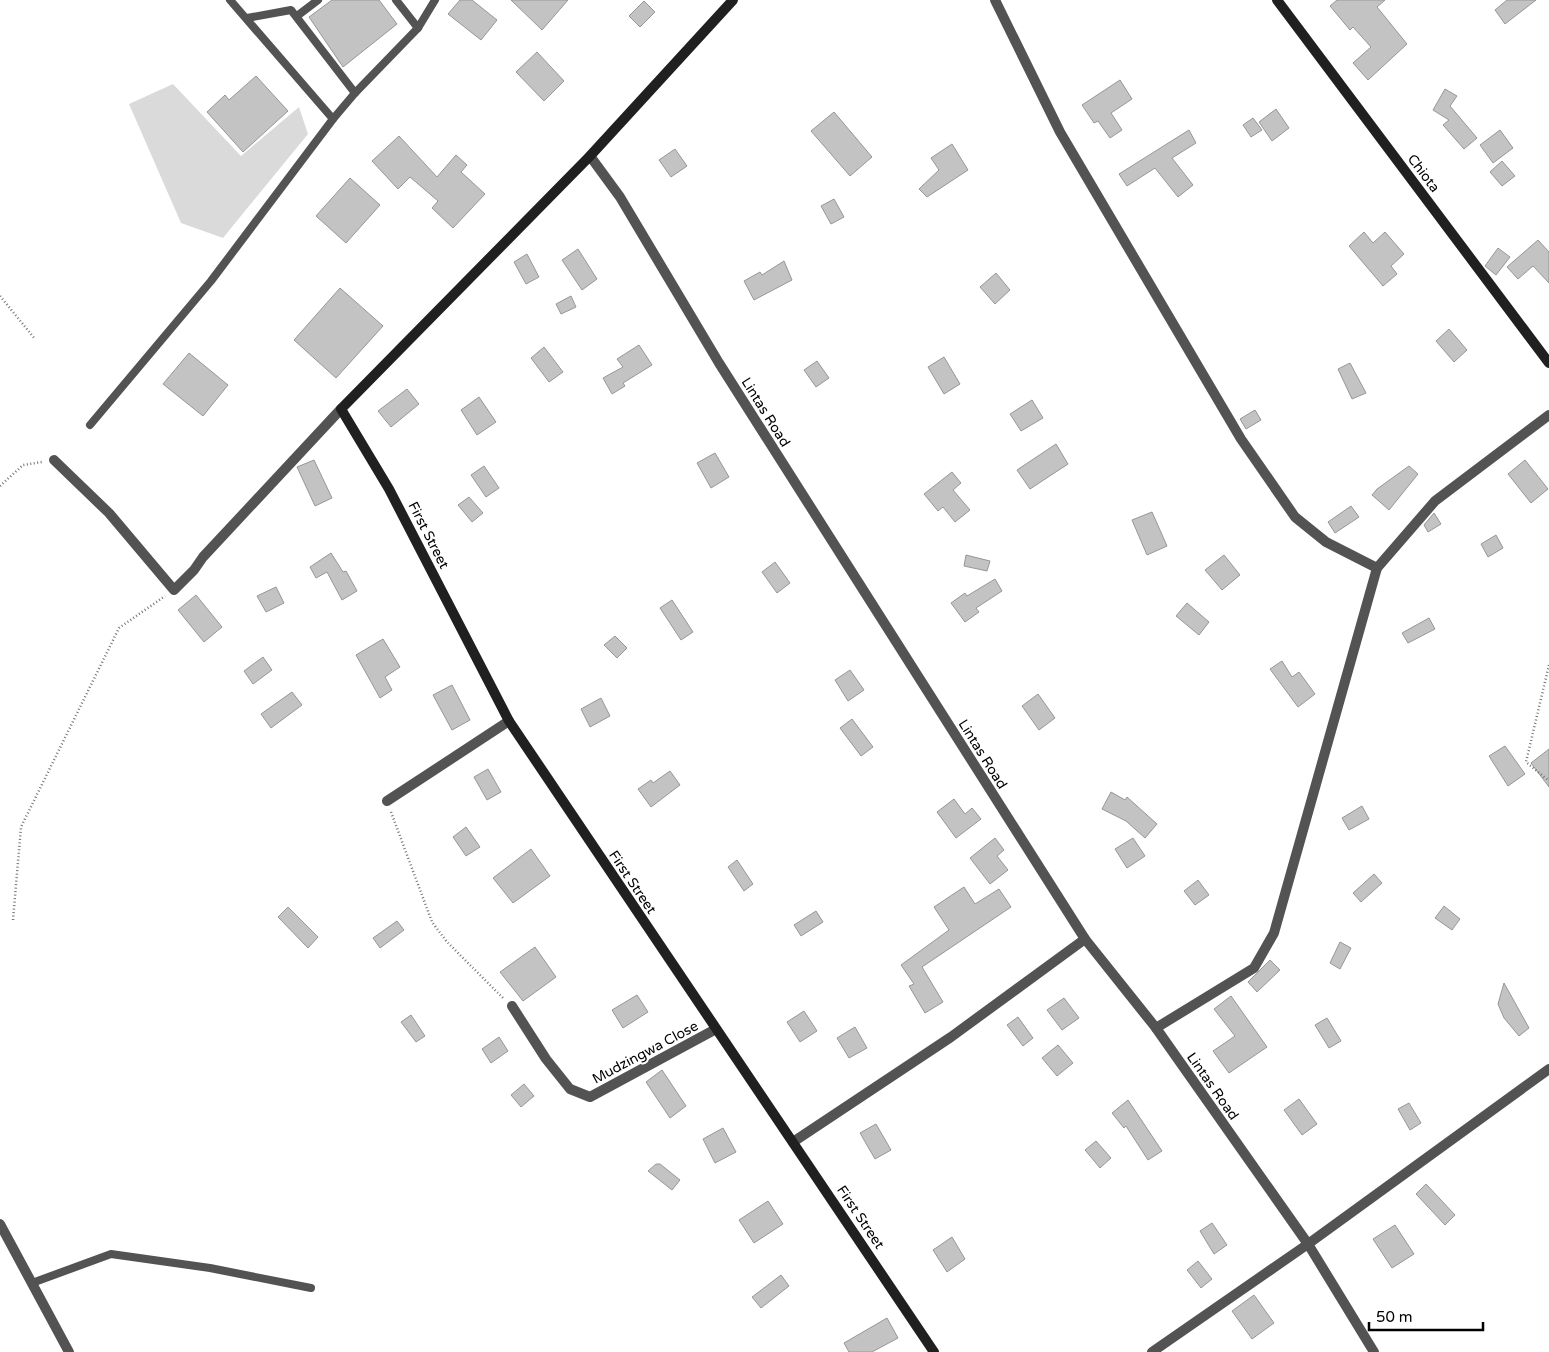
<svg xmlns="http://www.w3.org/2000/svg" width="1549" height="1352" viewBox="0 0 1549 1352" font-family="'Varela Round',sans-serif">
  <style>
    .green { fill: #dadada }
    .building { fill: #c3c3c3; stroke: #979797 }
    .lines { fill: none; stroke-linecap: round; stroke-linejoin: round }
    .path { stroke: #757575; stroke-width: 2.5; stroke-dasharray: 1 2.5; stroke-linecap: butt }
    .lane { stroke: #535353; stroke-width: 8 }
    .street { stroke: #535353; stroke-width: 10 }
    .secondary { stroke: #202020; stroke-width: 10 }
    .labels { text-anchor: middle; stroke-width: 4; stroke-linejoin: round; paint-order: stroke }
    .street-label { font-size: 14px; fill: #000; stroke: #fff }
  </style>
  <rect width="100%" height="100%" fill="#fff"/>
  <path class="green" d="M173,84l68,72 58,-49 9,27 -85,104 -42,-15 -52,-119z"/>
  <g class="building">
    <path d="M332,0h47l18,24 -54,43 -34,-50z"/>
    <path d="M460,0h12l25,20 -16,20 -33,-26z"/>
    <path d="M511,0h57l-26,30z"/>
    <path d="M1337,0h48l-8,7 30,37 -39,36 -15,-17 18,-16 -18,-20 -3,3 -20,-24z"/>
    <path d="M1507,0h29l-31,24 -10,-14z"/>
    <path d="M644,1l11,11 -15,15 -11,-11z"/>
    <path d="M537,52l27,29 -20,20 -28,-29z"/>
    <path d="M256,76l32,35 -45,41 -36,-40 18,-17 4,5z"/>
    <path d="M1120,80l12,19 -21,14 11,17 -12,8 -12,-17 -4,2 -12,-18z"/>
    <path d="M1445,89l12,7 -7,10 27,32 -13,11 -21,-24 6,-5 -16,-10z"/>
    <path d="M1276,109l13,19 -17,13 -13,-19z"/>
    <path d="M834,112l38,45 -22,19 -39,-45z"/>
    <path d="M1253,118l9,12 -11,7 -8,-12z"/>
    <path d="M1189,130l7,13 -24,15 21,27 -15,12 -23,-29 -28,18 -8,-12z"/>
    <path d="M1500,130l13,18 -20,15 -13,-18z"/>
    <path d="M399,136l38,41 19,-22 11,10 -6,7 24,22 -32,34 -21,-20 6,-7 -28,-24 -12,12 -26,-28z"/>
    <path d="M952,144l16,26 -41,27 -8,-8 20,-19 -8,-12z"/>
    <path d="M675,149l12,17 -16,11 -12,-17z"/>
    <path d="M1502,161l13,15 -13,10 -12,-14z"/>
    <path d="M350,178l30,27 -34,38 -30,-27z"/>
    <path d="M834,199l10,18 -13,7 -10,-18z"/>
    <path d="M1364,232l9,11 12,-11 19,22 -13,12 6,8 -14,12 -34,-40z"/>
    <path d="M1538,240l11,12v31l-16,-17 -15,13 -11,-12z"/>
    <path d="M1498,248l12,9 -14,18 -11,-9z"/>
    <path d="M578,249l19,30 -15,11 -20,-30z"/>
    <path d="M527,254l12,23 -13,7 -12,-22z"/>
    <path d="M784,261l8,19 -38,20 -10,-19 16,-9 2,3z"/>
    <path d="M996,273l14,17 -15,14 -15,-17z"/>
    <path d="M340,288l43,38 -47,52 -42,-38z"/>
    <path d="M571,296l5,11 -15,7 -5,-10z"/>
    <path d="M1449,329l18,21 -13,12 -18,-21z"/>
    <path d="M639,345l13,20 -29,18 2,3 -13,8 -9,-16 20,-11 -6,-8z"/>
    <path d="M544,347l19,25 -14,10 -18,-24z"/>
    <path d="M189,353l39,32 -25,31 -40,-32z"/>
    <path d="M944,357l16,27 -16,10 -16,-27z"/>
    <path d="M817,361l12,17 -13,9 -12,-17z"/>
    <path d="M1350,363l16,30 -14,6 -14,-30z"/>
    <path d="M407,389l12,15 -28,23 -13,-16z"/>
    <path d="M479,397l17,25 -19,13 -16,-25z"/>
    <path d="M1032,400l11,18 -22,13 -11,-17z"/>
    <path d="M1255,410l6,10 -15,9 -6,-10z"/>
    <path d="M1056,444l12,20 -38,25 -13,-19z"/>
    <path d="M715,453l14,24 -18,11 -14,-25z"/>
    <path d="M314,460l18,38 -17,8 -18,-39z"/>
    <path d="M1525,460l23,29 -17,14 -23,-29z"/>
    <path d="M484,466l15,22 -13,9 -15,-22z"/>
    <path d="M1409,466l9,8 -29,36 -17,-15 5,-6z"/>
    <path d="M952,472l9,11 -8,7 17,20 -15,12 -12,-15 -5,4 -14,-17z"/>
    <path d="M469,497l14,16 -11,9 -14,-17z"/>
    <path d="M1351,506l8,11 -24,16 -7,-11z"/>
    <path d="M1152,512l15,34 -20,9 -15,-35z"/>
    <path d="M1434,513l7,11 -13,8 -4,-7z"/>
    <path d="M1496,535l7,13 -15,9 -7,-13z"/>
    <path d="M331,553l12,19 3,-1 11,20 -15,9 -15,-28 -11,6 -6,-11z"/>
    <path d="M966,555l24,6 -3,10 -23,-5z"/>
    <path d="M1224,555l16,20 -18,15 -17,-20z"/>
    <path d="M775,562l15,21 -13,10 -15,-21z"/>
    <path d="M995,579l7,12 -26,17 3,4 -14,10 -14,-19 14,-10 2,3z"/>
    <path d="M276,587l8,16 -18,9 -9,-16z"/>
    <path d="M196,595l26,32 -18,15 -26,-32z"/>
    <path d="M672,600l21,32 -12,8 -21,-32z"/>
    <path d="M1187,603l22,19 -10,13 -23,-19z"/>
    <path d="M1429,618l6,11 -27,14 -6,-10z"/>
    <path d="M615,636l12,12 -10,10 -13,-13z"/>
    <path d="M383,639l17,28 -15,10 7,13 -12,8 -24,-43z"/>
    <path d="M263,657l9,13 -19,14 -9,-13z"/>
    <path d="M1282,661l10,16 7,-5 16,22 -17,13 -28,-38z"/>
    <path d="M850,670l14,20 -16,11 -13,-21z"/>
    <path d="M452,685l18,35 -18,10 -19,-35z"/>
    <path d="M292,692l10,13 -31,23 -10,-14z"/>
    <path d="M1038,694l17,24 -16,12 -17,-24z"/>
    <path d="M601,698l9,18 -20,11 -9,-18z"/>
    <path d="M852,719l21,28 -12,9 -21,-28z"/>
    <path d="M1505,746l20,28 -17,12 -19,-30z"/>
    <path d="M1549,749v38l-18,-24z"/>
    <path d="M488,769l13,23 -14,8 -13,-23z"/>
    <path d="M670,771l10,14 -29,22 -13,-18 13,-9 2,3z"/>
    <path d="M1111,792l14,8 2,-3 30,27 -12,14 -19,-17 -24,-12z"/>
    <path d="M954,799l11,15 7,-6 9,11 -25,19 -19,-26z"/>
    <path d="M1362,806l7,13 -20,11 -7,-12z"/>
    <path d="M466,827l14,20 -14,9 -13,-19z"/>
    <path d="M995,838l9,12 -7,6 11,14 -18,14 -20,-26z"/>
    <path d="M1133,838l12,18 -18,12 -12,-19z"/>
    <path d="M531,849l19,27 -37,27 -20,-25z"/>
    <path d="M737,860l16,24 -9,7 -16,-24z"/>
    <path d="M1374,874l8,9 -21,19 -8,-9z"/>
    <path d="M1198,880l11,15 -14,10 -11,-14z"/>
    <path d="M964,887l11,17 24,-15 12,18 -89,60 21,35 -18,11 -16,-27 5,-2 -13,-19 48,-35 -15,-23z"/>
    <path d="M1444,906l16,13 -8,11 -17,-12z"/>
    <path d="M288,907l30,30 -10,11 -30,-31z"/>
    <path d="M816,911l7,11 -22,14 -7,-11z"/>
    <path d="M397,921l7,9 -24,18 -7,-10z"/>
    <path d="M1340,942l11,6 -11,21 -10,-6z"/>
    <path d="M535,947l21,30 -33,24 -23,-29z"/>
    <path d="M1270,960l10,10 -23,22 -9,-10z"/>
    <path d="M1504,983l25,45 -10,8 -15,-18 -6,-14z"/>
    <path d="M637,995l11,17 -25,16 -11,-18z"/>
    <path d="M1231,996l36,51 -38,26 -16,-22 22,-15 -21,-27z"/>
    <path d="M1064,998l15,20 -17,12 -15,-20z"/>
    <path d="M804,1011l13,20 -17,11 -13,-20z"/>
    <path d="M411,1015l14,21 -9,6 -15,-20z"/>
    <path d="M1018,1017l15,21 -10,8 -16,-21z"/>
    <path d="M1327,1018l14,23 -12,7 -14,-23z"/>
    <path d="M855,1027l12,21 -18,10 -12,-20z"/>
    <path d="M499,1037l9,14 -17,12 -9,-14z"/>
    <path d="M1058,1045l15,18 -16,13 -15,-18z"/>
    <path d="M662,1070l24,36 -16,12 -24,-36z"/>
    <path d="M524,1084l10,12 -13,11 -10,-12z"/>
    <path d="M1299,1099l18,25 -15,11 -18,-25z"/>
    <path d="M1128,1100l34,51 -14,9 -22,-34 -2,2 -12,-15z"/>
    <path d="M1409,1103l12,20 -11,7 -12,-21z"/>
    <path d="M876,1124l15,26 -16,9 -15,-26z"/>
    <path d="M723,1128l13,24 -21,11 -12,-24z"/>
    <path d="M1096,1141l15,17 -11,10 -15,-18z"/>
    <path d="M656,1164h4l20,16 -8,10 -24,-19z"/>
    <path d="M1426,1184l29,31 -10,10 -29,-31z"/>
    <path d="M768,1201l15,23 -29,19 -15,-23z"/>
    <path d="M1212,1223l15,22 -13,9 -14,-23z"/>
    <path d="M1395,1225l19,29 -22,14 -19,-29z"/>
    <path d="M952,1237l13,22 -18,13 -14,-22z"/>
    <path d="M1198,1261l14,18 -11,9 -14,-18z"/>
    <path d="M781,1275l8,11 -28,22 -9,-11z"/>
    <path d="M1254,1295l20,28 -22,16 -20,-28z"/>
    <path d="M887,1318l11,20 -26,14h-23l-5,-9z"/>
  </g>
  <g class="lines">
    <g class="path">
      <path d="M0,296l35,43"/>
      <path d="M0,486l23,-21 19,-3"/>
      <path d="M1549,665l-23,97 23,19"/>
      <path d="M391,812l41,110 15,20 56,56"/>
      <path d="M13,920l8,-93 98,-199 46,-32"/>
    </g>
    <g class="lane">
      <path d="M396,0l22,28"/>
      <path d="M297,16l21,-16"/>
      <path d="M247,18l44,-8 64,83"/>
      <path d="M333,119l22,-26 63,-65 17,-28"/>
      <path d="M90,425l121,-144 122,-162 -103,-119"/>
      <path d="M32,1283l79,-29 99,14 101,20"/>
    </g>
    <g class="street">
      <path d="M995,0l65,132 181,307 54,78 31,25 51,26"/>
      <path d="M590,156l30,41 99,166 366,576 71,89 152,216 66,108"/>
      <path d="M54,460l55,53 65,77 20,-20 9,-13 138,-148"/>
      <path d="M387,801l122,-80"/>
      <path d="M512,1006l34,53 24,30 20,8 126,-68"/>
      <path d="M1156,1028l98,-60 20,-35 103,-365 58,-67 114,-86"/>
      <path d="M793,1142l158,-105 134,-98"/>
      <path d="M0,1224l69,128"/>
      <path d="M1152,1352l156,-108 241,-175"/>
    </g>
    <g class="secondary">
      <path d="M733,0l-143,156 -249,253 48,80 120,232 425,631"/>
      <path d="M1277,0l272,363"/>
    </g>
  </g>
  <g class="labels">
    <g class="street-label">
      <text transform="translate(1424 173) rotate(53)" y="5">Chiota</text>
      <text transform="translate(766 412) rotate(58)" y="5">Lintas Road</text>
      <text transform="translate(429 535) rotate(63)" y="5">First Street</text>
      <text transform="translate(983 754) rotate(58)" y="5">Lintas Road</text>
      <text transform="translate(633 882) rotate(56)" y="5">First Street</text>
      <text transform="translate(645 1052) rotate(-28)" y="5">Mudzingwa Close</text>
      <text transform="translate(1213 1086) rotate(55)" y="5">Lintas Road</text>
      <text transform="translate(861 1217) rotate(56)" y="5">First Street</text>
    </g>
  </g>
  <path d="M1369 1322v8h114v-8" fill="none" stroke="#000000" stroke-width="2.5"/>
  <text x="1376" y="1322" font-size="15" fill="#000000" stroke="#ffffff" stroke-width="4" paint-order="stroke">50 m</text>
</svg>
